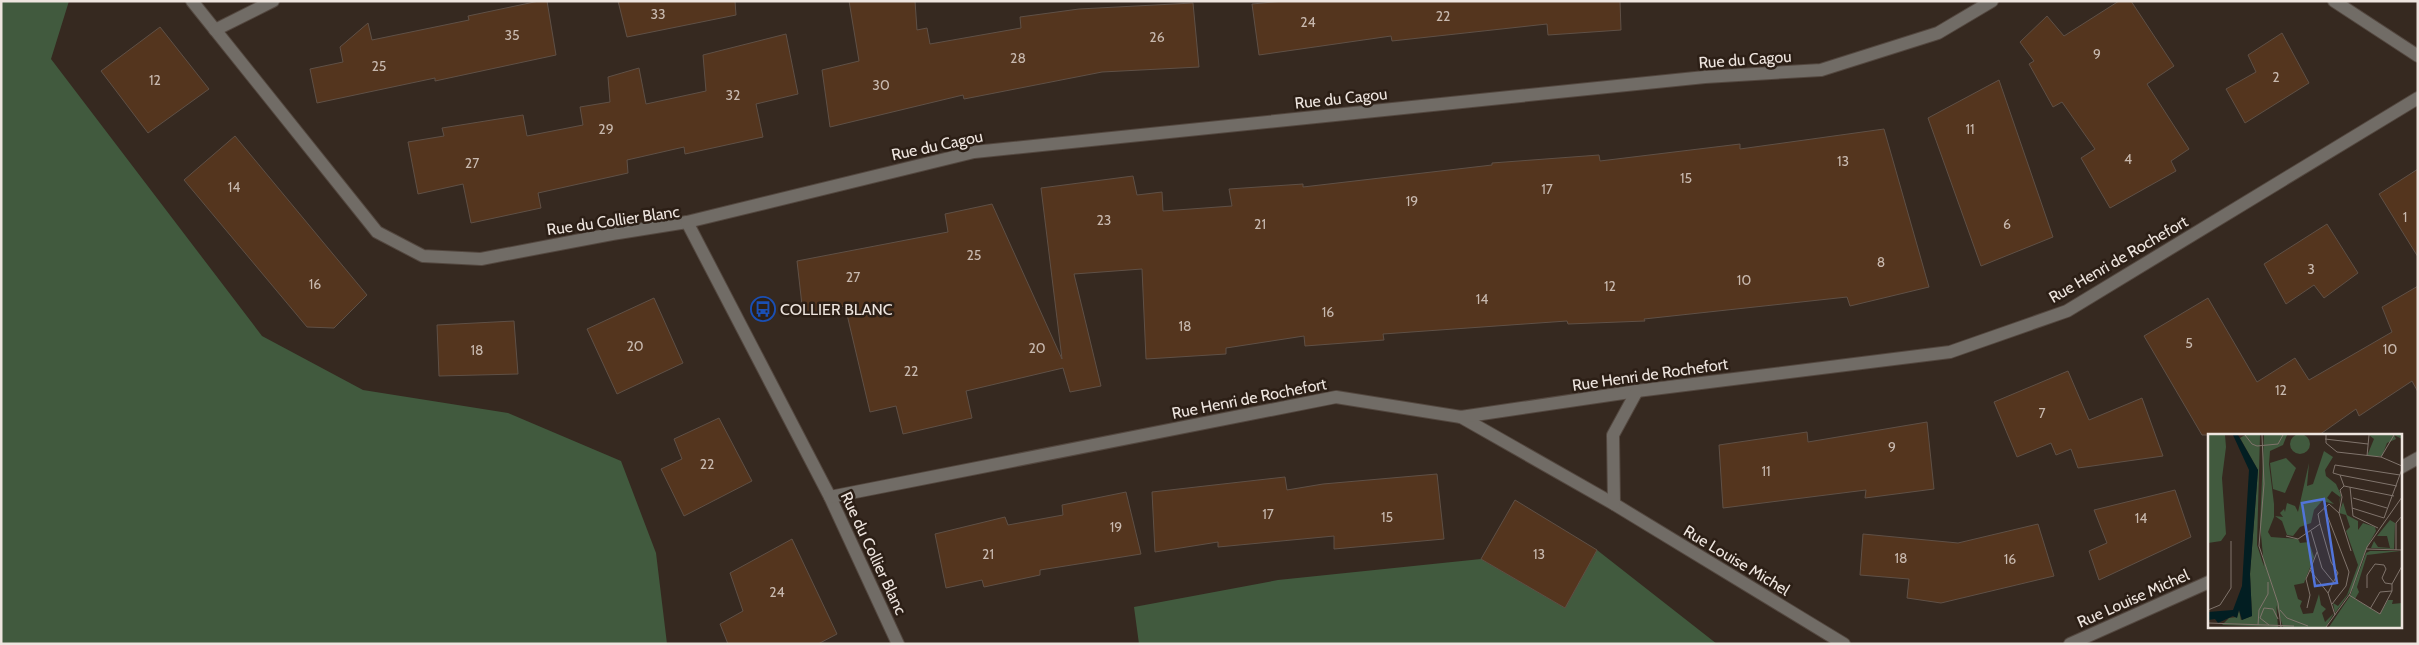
<svg xmlns="http://www.w3.org/2000/svg" width="2419" height="645" viewBox="0 0 2419 645" font-family="Cabin,sans-serif">
  <style>
    .green { fill: #415a3e }
    .building { fill: #54351e; stroke: #5f5046 }
    .lines { fill: none; stroke-linecap: round; stroke-linejoin: round }
    .minor-casing { stroke: #53473f; stroke-width: 14 }
    .minor { stroke: #716c66; stroke-width: 12 }
    .labels { text-anchor: middle; stroke-width: 5; stroke-linejoin: round; paint-order: stroke }
    .number-label { font-size: 14px; fill: #c8b9af }
    .street-label { font-size: 16px; fill: #eee5df; stroke: #2c1f16 }
    .poi-label { font-size: 16px; fill: #eee5df; stroke: #2c1f16; text-anchor: start }
    .inset-road { fill: none; stroke: #80746c; stroke-width: 1 }
    .view { fill: #5174da; fill-opacity: 0.15; stroke: #5174da; stroke-width: 2.5 }
    .inset-edge { fill: none; stroke: #eee5df; stroke-width: 2.5 }
  </style>
  <rect width="100%" height="100%" fill="#362920"/>
  <g class="green">
    <path d="M1,1h68l-18,58 211,277 101,54 145,23 113,48 35,92 11,91h-666z"/>
    <path d="M1597,550l120,94h-578l-5,-37 144,-27 203,-21 84,49z"/>
  </g>
  <g class="building">
    <path d="M539,1h8l9,54 -121,26v-3l-118,25 -7,-34 33,-7 -3,-15 28,-24 4,17 97,-20 -1,-4z"/>
    <path d="M618,1h117l1,14 -109,22z"/>
    <path d="M849,1h66l2,29 10,-2 3,16 91,-16 -1,-11 59,-8 114,-6 6,64 -97,5 -138,27 -1,-4 -133,32 -8,-57 37,-9z"/>
    <path d="M1284,1h336l1,29 -73,5 -1,-11 -155,17 -1,-5 -132,19 -7,-51z"/>
    <path d="M2119,1h12l43,65 -27,18 42,65 -18,12 5,10 -66,37 -29,-50 14,-9 -33,-47 -9,5 -24,-43 5,-3 -14,-19 27,-26 17,20z"/>
    <path d="M160,27l49,62 -61,44 -47,-62z"/>
    <path d="M2282,33l27,50 -64,40 -19,-34 30,-17 -8,-17z"/>
    <path d="M786,34l12,60 -42,10 7,33 -78,17 -1,-7 -57,13 1,13 -90,20 3,15 -70,15 -8,-39 -45,10 -10,-52 36,-6 -2,-8 81,-13 4,21 56,-11 -3,-18 30,-5 -2,-25 31,-9 7,36 60,-13 -3,-36z"/>
    <path d="M1999,80l54,157 -72,29 -53,-148z"/>
    <path d="M1884,129l45,158 -79,19 -3,-9 -203,22 1,2 -77,3 -1,-3 -184,13 1,6 -79,6 -1,-10 -78,12v6l-80,5 -4,-90 -68,5 27,112 -31,6 -7,-24 -97,23 6,27 -69,16 -7,-28 -26,6 -25,-106 -42,8 -6,-53 151,-29 -3,-18 47,-10 70,155 -21,-171 92,-12 4,19 25,-3 1,19 69,-5 -3,-17 74,-5v3l189,-22v-2l107,-8 1,6 140,-17v5z"/>
    <path d="M235,136l132,159 -33,33 -27,-1 -123,-147z"/>
    <path d="M2418,169v88l-39,-63z"/>
    <path d="M2327,224l31,49 -34,25 -10,-13 -28,19 -22,-40z"/>
    <path d="M2418,286v106l-6,-11 -53,35 -3,-7 -37,26h-117l-58,-99 64,-38 49,84 38,-24 14,22 83,-48 -10,-25z"/>
    <path d="M654,298l29,65 -66,31 -30,-65z"/>
    <path d="M514,321l4,53 -79,2 -2,-51z"/>
    <path d="M2068,371l21,49 53,-22 21,58 -85,12 -7,-19 -15,6 -5,-12 -34,14 -23,-55z"/>
    <path d="M719,418l33,63 -68,35 -23,-47 21,-10 -8,-20z"/>
    <path d="M1927,422l7,67 -69,9 1,-8 -143,18 -4,-63 88,-13 1,10z"/>
    <path d="M1437,474l7,65 -110,10v-13l-116,11v-5l-63,10 -3,-60 133,-15 2,13 36,-6z"/>
    <path d="M2175,490l16,47 -92,43 -10,-29 18,-8 -13,-33z"/>
    <path d="M1126,492l15,62 -101,16v5l-56,12 -2,-7 -36,8 -11,-54 70,-17 3,8 55,-10 -1,-10z"/>
    <path d="M1515,500l82,50 -32,58 -84,-49z"/>
    <path d="M2038,524l16,52 -113,27 -34,-5 2,-19 -49,-4 3,-41 95,9z"/>
    <path d="M792,539l45,95 -19,10h-90l-8,-20 23,-13 -13,-38z"/>
  </g>
  <g class="lines">
    <defs>
      <g id="minor">
        <path d="M192,1l185,231 46,24 58,3 131,-25 75,-12 143,275 68,147"/>
        <path d="M2334,1l84,55"/>
        <path d="M215,30l58,-29"/>
        <path d="M687,222l287,-70 731,-75 116,-7 117,-37 54,-32"/>
        <path d="M1461,417l153,87 230,140"/>
        <path d="M2400,468l18,-10"/>
        <path d="M830,497l506,-100 125,20 176,-26 313,-39 117,-41 351,-213"/>
        <path d="M1614,504l-1,-69 24,-44"/>
        <path d="M2070,644l139,-62"/>
      </g>
    </defs>
    <use href="#minor" class="minor-casing"/>
    <use href="#minor" class="minor"/>
  </g>
  <defs>
    <symbol id="bus-ring" viewBox="-11 -11 22 22"><circle r="9.5" fill="#2c1f16" stroke="#1a4fb4" stroke-width="1.5"/><path d="M-5-6H5V4H4V6H2V4H-2V6H-4V4H-5ZM-3.5-4V0h7V-4ZM-3.5 1.2v1.5H-2V1.2ZM2 1.2v1.5H3.5V1.2Z" fill="#1a4fb4"/></symbol>
  </defs>
  <g fill-rule="evenodd">
    <use href="#bus-ring" x="749" y="295" width="28" height="28"/>
  </g>
  <g class="labels">
    <g class="number-label">
      <text x="658" y="19">33</text>
      <text x="1443" y="21">22</text>
      <text x="1308" y="27">24</text>
      <text x="512" y="40">35</text>
      <text x="1157" y="42">26</text>
      <text x="2097" y="59">9</text>
      <text x="1018" y="63">28</text>
      <text x="379" y="71">25</text>
      <text x="2276" y="82">2</text>
      <text x="155" y="85">12</text>
      <text x="881" y="90">30</text>
      <text x="733" y="100">32</text>
      <text x="606" y="134">29</text>
      <text x="1970" y="134">11</text>
      <text x="2128" y="164">4</text>
      <text x="1843" y="166">13</text>
      <text x="472" y="168">27</text>
      <text x="1686" y="183">15</text>
      <text x="234" y="192">14</text>
      <text x="1547" y="194">17</text>
      <text x="1412" y="206">19</text>
      <text x="2405" y="222">1</text>
      <text x="1104" y="225">23</text>
      <text x="1260" y="229">21</text>
      <text x="2007" y="229">6</text>
      <text x="974" y="260">25</text>
      <text x="1881" y="267">8</text>
      <text x="2311" y="274">3</text>
      <text x="853" y="282">27</text>
      <text x="1744" y="285">10</text>
      <text x="315" y="289">16</text>
      <text x="1610" y="291">12</text>
      <text x="1482" y="304">14</text>
      <text x="1328" y="317">16</text>
      <text x="1185" y="331">18</text>
      <text x="2189" y="348">5</text>
      <text x="635" y="351">20</text>
      <text x="1037" y="353">20</text>
      <text x="2390" y="354">10</text>
      <text x="477" y="355">18</text>
      <text x="911" y="376">22</text>
      <text x="2281" y="395">12</text>
      <text x="2042" y="418">7</text>
      <text x="1892" y="452">9</text>
      <text x="707" y="469">22</text>
      <text x="1766" y="476">11</text>
      <text x="1268" y="519">17</text>
      <text x="1387" y="522">15</text>
      <text x="2141" y="523">14</text>
      <text x="1116" y="532">19</text>
      <text x="988" y="559">21</text>
      <text x="1539" y="559">13</text>
      <text x="1901" y="563">18</text>
      <text x="2010" y="564">16</text>
      <text x="777" y="597">24</text>
    </g>
    <g class="street-label">
      <text transform="translate(1745 59) rotate(-4)" y="6">Rue du Cagou</text>
      <text transform="translate(1341 98) rotate(-6)" y="6">Rue du Cagou</text>
      <text transform="translate(937 145) rotate(-12)" y="6">Rue du Cagou</text>
      <text transform="translate(613 220) rotate(-8)" y="6">Rue du Collier Blanc</text>
      <text transform="translate(2118 259) rotate(-30)" y="6">Rue Henri de Rochefort</text>
      <text transform="translate(1650 374) rotate(-8)" y="6">Rue Henri de Rochefort</text>
      <text transform="translate(1249 398) rotate(-11)" y="6">Rue Henri de Rochefort</text>
      <text transform="translate(874 553) rotate(65)" y="6">Rue du Collier Blanc</text>
      <text transform="translate(1737 560) rotate(31)" y="6">Rue Louise Michel</text>
      <text transform="translate(2133 598) rotate(-24)" y="6">Rue Louise Michel</text>
    </g>
    <g class="poi-label">
      <text x="780" y="315">COLLIER BLANC</text>
    </g>
  </g>
  <g transform="translate(2208 434)">
    <rect width="194" height="194" fill="#362920"/>
    <path d="M82 10a10 10 0 1 1 20 0a10 10 0 1 1-20 0ZM0,1h17l1,12 -4,31 4,56 -5,7 -13,2zM37,1h15l-3,110 19,58 2,24 -56,-2 7,-7 8,-1 2,-7 2,10 11,-4 -2,-42 8,-104 -18,-32zM56,1h23l-4,10 -13,6 -1,13 5,40v13l-6,15 3,5 27,2 2,4 9,-1 5,15 -10,26 -10,2 4,14 4,2 -2,5 3,8 10,-1 6,-19 2,11 5,4 -4,4 3,9 9,-9 -8,14h-43l-19,-61 -4,-41zM161,1h33v4l-8,-4 2,4 -9,4 -5,13h-15l7,-17zM116,17l9,6 -8,13 1,6 10,8 5,11 -2,10 1,-8 -8,-6 -5,7 7,6 -12,-3 -8,9 -3,13 -11,4 -7,9 -6,-1 -5,-14 -7,-5 8,1 -3,-4 4,-4 1,3 2,-9 8,3 3,6 11,-49 -2,23 6,-2zM78,24l10,10 -11,25 -12,-4 -3,-26zM135,68l4,13 11,6v9l5,-7 12,4 1,4 -10,18 -13,39 -18,25 -2,-10 5,3 9,-11 11,-30 -12,-34 4,-4 -4,-12 -7,-2zM182,86l5,3 -1,26 -23,-1 3,-7 4,6 12,1 -3,-12h-10zM162,117h30l-33,4 -10,32 2,5 -4,7 25,15 8,-14h5l-1,4 10,-1v24h-73l21,-31 16,-43z" fill="#415a3e"/>
    <path d="M25,1h5l20,35 -8,104 2,42 -10,4 -3,-10 -2,8 -4,-2 -15,7 -3,-4 -7,1v-8l25,-2 9,-24 7,-116z" fill="#021e22"/>
    <path class="inset-road" d="M37,1l7,9 5,2 21,-2 5,-9M54,1l2,49 -5,62 19,57 3,24M118,1v8l11,9 44,5 21,9M117,5l43,5M159,22l2,-21M173,23l13,-22M132,41l57,11M136,52l50,10M142,53l3,29 25,12M145,64l34,10M116,73l25,65 -3,14 -14,18M144,74l32,10M131,79l3,-16 -2,-7 4,-4 -4,-11 -7,-2 2,-8 65,10M176,84l18,-49M112,90l11,38 7,11 -10,20M103,97l11,37 13,16M78,102l12,3 22,-15 -2,-10 11,-10 10,9 12,38M158,115l36,1M188,116v-27l6,-7M109,118l-7,18 18,23 7,22M159,154v-13l8,-11 9,1 2,4 -4,9 3,5 7,1M141,161l31,19 12,-23M99,174l3,-13 -4,-16 4,-9M162,175l10,-17 12,-1v-7l10,-18v-16M0,176l12,-5 11,-17v-47M72,176l7,8 21,8M0,189l86,3M50,191l1,-15 9,-16v-12M61,191l-9,-7 4,-10 9,1 5,10M118,193l24,-33 17,-47 35,-50"/>
    <path class="view" d="M116,65l13,84 -22,3 -13,-83z"/>
    <rect width="194" height="194" class="inset-edge"/>
  </g>
  <rect width="2419" height="645" fill="none" stroke="#eee5df" stroke-width="5"/>
</svg>
